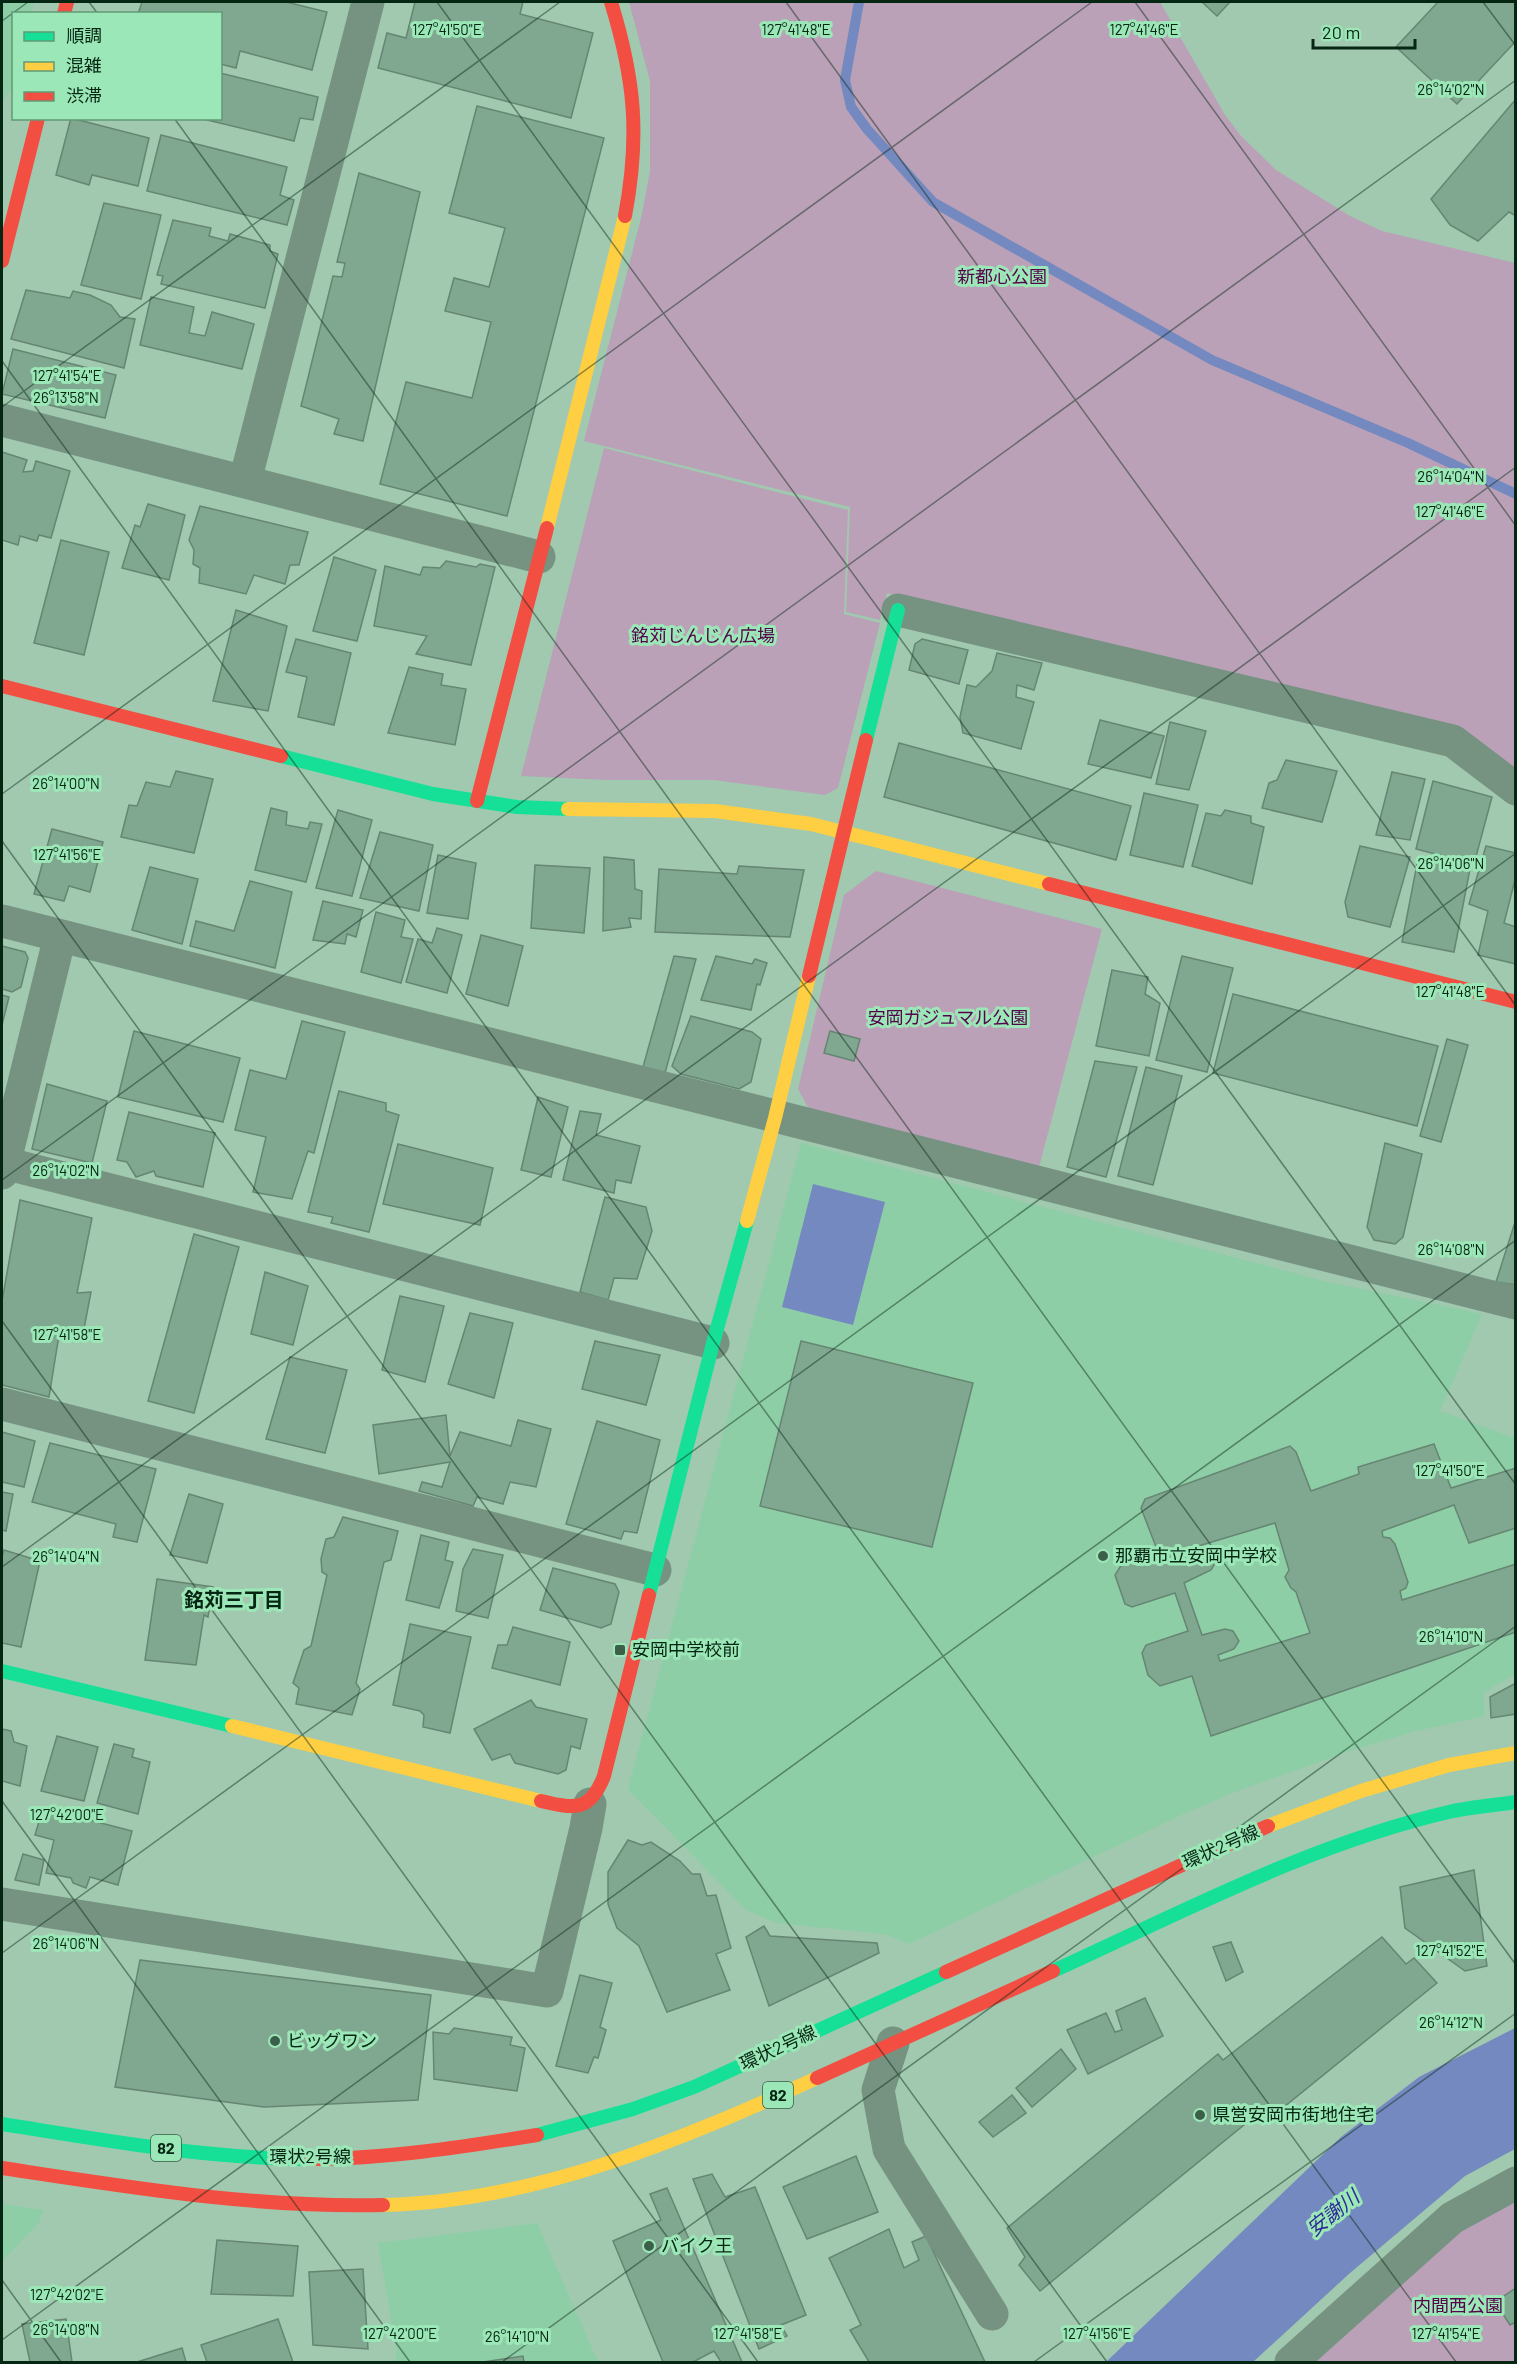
<svg xmlns="http://www.w3.org/2000/svg" width="1517" height="2364" viewBox="0 0 1517 2364" font-family="Barlow,'Noto Sans JP',sans-serif">
  <style>
    .built { fill: #8ecea6 }
    .green { fill: #baa1b7 }
    .water { fill: #7489bf }
    .lines { fill: none; stroke-linecap: round; stroke-linejoin: round }
    .stream { stroke: #7489bf; stroke-width: 10 }
    .building { fill: #80a790; stroke: #658672; stroke-width: 1.5; fill-rule: evenodd }
    .street { stroke: #759380; stroke-width: 33 }
    .fast { stroke: #16e098; stroke-width: 14 }
    .slow { stroke: #ffcf43; stroke-width: 14 }
    .jam { stroke: #f24e42; stroke-width: 14 }
    .ticks { fill: none; stroke: #062614; stroke-width: 1.5; stroke-opacity: 0.45 }
    .poi-dot { fill: #3c5f4a; stroke: #9ce7b7; stroke-width: 2 }
    .labels { text-anchor: middle; stroke-width: 6; stroke-linejoin: round; paint-order: stroke }
    .shield { fill: #9ce7b7; stroke: #336045; stroke-width: 1.5 }
    .shield-label { font-size: 16px; font-weight: bold; fill: #062614 }
    .park-label { font-size: 18px; fill: #55034a; stroke: #9ce7b7 }
    .poi-label { font-size: 18px; fill: #062614; stroke: #9ce7b7; text-anchor: start }
    .street-label { font-size: 18px; fill: #062614; stroke: #9ce7b7 }
    .neighbourhood-label { font-size: 20px; font-weight: bold; fill: #062614; stroke: #9ce7b7 }
    .water-label { font-size: 20px; font-style: italic; fill: #2d2994; stroke: #9ce7b7 }
    .ticks-label { font-size: 15px; text-anchor: middle; fill: #062614; stroke: #9ce7b7; stroke-width: 6; stroke-linejoin: round; paint-order: stroke }
  </style>
  <rect width="100%" height="100%" fill="#a0c9af"/>
  <g class="built">
    <path d="M2,2h32l-3,11 -17,1 -1,72 -11,16z"/>
    <path d="M801,1143l527,139 154,32 -42,97 75,27v236l-32,19 2,23 -73,16 -65,20 -112,40 -47,20 -279,132 -25,-10 -107,-11 -31,-13 -118,-121z"/>
    <path d="M2,2204l41,6 -4,13 -37,38z"/>
    <path d="M537,2223l61,139h-203l2,-9 -19,-110z"/>
  </g>
  <g class="green">
    <path d="M629,2h531l65,113 16,21 35,34 74,46 32,15 133,32v506l-37,-27 -591,-149 -7,27 -34,-8 4,-105 -266,-66 58,-227 8,-43v-90z"/>
    <path d="M604,448l244,62 -4,104 36,9 -42,165 -13,7 -111,-15h-108l-85,-4z"/>
    <path d="M876,871l226,58 -64,242 -227,-58 -13,-24 46,-194z"/>
    <path d="M1515,2195v167h-200l148,-137z"/>
  </g>
  <g class="water">
    <path d="M813,1184l72,18 -32,123 -71,-18z"/>
    <path d="M1515,2028v121l-50,27 -115,97 -97,89h-147l235,-225 78,-60z"/>
  </g>
  <g class="lines">
    <path class="stream" d="M859,2l-14,78 6,27 16,22 66,73 279,158 196,83 108,51"/>
  </g>
  <g class="building">
    <path d="M142,2h144l41,10 -15,58 -72,-19 -4,17 -16,-4v-50h-82z"/>
    <path d="M415,2h108l-3,12 73,19 -22,85 -193,-50 9,-35 19,5z"/>
    <path d="M1202,2h28l-13,14z"/>
    <path d="M1438,2h78v39l-59,63 -61,-57z"/>
    <path d="M220,73l98,24 -5,23 -13,-2 -6,23 -95,-23h21z"/>
    <path d="M1516,99v117l-7,-4 -31,29 -28,-16 -19,-26z"/>
    <path d="M477,106l127,32 -97,378 -127,-32 26,-102 66,16 19,-76 -46,-11 9,-33 35,9 16,-59 -56,-15z"/>
    <path d="M71,118l78,20 -11,48 -46,-11 -3,10 -33,-10z"/>
    <path d="M161,135l126,32 -7,28 14,5 -7,25 -140,-34z"/>
    <path d="M359,173l61,19 -57,249 -29,-7 5,-15 -38,-13 32,-130 9,1 3,-14 -8,-1z"/>
    <path d="M104,203l57,12 -20,84 -60,-14z"/>
    <path d="M173,220l38,8 -2,8 19,5 2,-7 40,11v6l8,3 -13,54 -104,-24 2,-8 -6,-1z"/>
    <path d="M26,290l44,8 3,-7 17,4 21,10 9,12 15,2 -11,49 -113,-29z"/>
    <path d="M151,297l43,10 -5,26 16,3 7,-24 42,12 -12,45 -102,-24z"/>
    <path d="M13,349l103,26 -11,43 -103,-24z"/>
    <path d="M2,452l25,8 -4,12 10,-1 3,-10 34,10 -19,67 -12,-3 -2,6 -17,-5 -2,9 -16,-5z"/>
    <path d="M148,504l37,11 -16,65 -47,-12 13,-43 5,2z"/>
    <path d="M200,506l108,26 -9,33h-9l-5,19 -31,-9 -8,19 -47,-11 1,-15 -7,-4 1,-14 -5,-10z"/>
    <path d="M61,540l48,12 -25,103 -50,-12z"/>
    <path d="M334,557l42,13 -19,71 -44,-10z"/>
    <path d="M446,561l30,6 4,-3 15,3 -24,98 -55,-11 11,-18 -53,-10 11,-60 35,9 3,-8 17,1z"/>
    <path d="M236,610l51,16 -19,85 -55,-10z"/>
    <path d="M296,639l55,14 -17,72 -36,-8 9,-40 -21,-5z"/>
    <path d="M922,639l46,11 -9,34 -50,-14 6,-26z"/>
    <path d="M997,653l45,10 -8,27 -17,-5 -1,12 18,5 -13,47 -58,-16 -3,-16 7,-32 9,2 16,-16z"/>
    <path d="M409,667l34,7 -2,11 25,4 -11,56 -67,-12z"/>
    <path d="M1100,720l64,16 -13,42 -63,-14z"/>
    <path d="M1170,722l36,9 -17,59 -33,-6z"/>
    <path d="M899,743l232,63 -15,54 -232,-63z"/>
    <path d="M1286,760l51,11 -15,51 -60,-14 7,-25 8,-3z"/>
    <path d="M176,771l37,8 -19,74 -73,-16 8,-32 8,1 9,-24 24,5z"/>
    <path d="M1392,772l33,7 -15,61 -34,-5z"/>
    <path d="M1433,781l59,16 -18,67 -58,-15z"/>
    <path d="M1144,793l54,12 -15,62 -53,-12z"/>
    <path d="M271,808l16,4 -1,13 22,4 2,-7 12,2 -16,58 -51,-12z"/>
    <path d="M338,810l34,10 -20,76 -36,-8z"/>
    <path d="M1225,810l26,6v7l13,4 -12,57 -60,-18 14,-53 15,3z"/>
    <path d="M52,829l51,13 -13,50 -21,-6 -5,15 -30,-7z"/>
    <path d="M380,832l53,13 -14,66 -59,-13z"/>
    <path d="M1360,846l50,11 -20,70 -42,-10 -3,-15z"/>
    <path d="M1486,846l30,7v23l-12,47 12,4v37l-38,-9 10,-44 -19,-7z"/>
    <path d="M438,855l38,8 -8,56 -41,-6z"/>
    <path d="M604,857l30,3 1,29 7,2 -1,28 -12,-1 2,9 -28,4z"/>
    <path d="M1418,859l52,10 -16,83 -52,-10z"/>
    <path d="M535,865l55,3 -6,65 -53,-5z"/>
    <path d="M739,866l65,4 -14,67 -135,-5 4,-63 78,5z"/>
    <path d="M150,867l48,12 -16,65 -50,-14z"/>
    <path d="M250,881l42,11 -17,76 -85,-22 6,-25 38,10z"/>
    <path d="M323,901l40,9 -7,27 -9,-3 -2,10 -32,-4z"/>
    <path d="M376,912l29,8 -4,17 12,2 -12,44 -40,-11z"/>
    <path d="M437,928l25,7 -15,58 -41,-11 12,-43 14,4z"/>
    <path d="M481,935l42,11 -15,60 -42,-12z"/>
    <path d="M2,946l23,6 3,6 -7,29 -9,5 -10,-3z"/>
    <path d="M674,956l22,3 -31,114 -22,-6z"/>
    <path d="M716,956l36,8 3,-5 12,4 -7,22 -3,-1 -6,26 -50,-10z"/>
    <path d="M1182,956l51,12 -26,104 -51,-12z"/>
    <path d="M1112,970l36,7 -3,17 15,9 -11,53 -53,-10z"/>
    <path d="M1233,994l205,52 -21,80 -204,-53z"/>
    <path d="M2,995l7,2 -7,28z"/>
    <path d="M691,1016l61,16 9,7 -10,43 -12,7 -58,-15 -9,-8z"/>
    <path d="M302,1021l43,11 -31,121 -6,-2 -16,48 -39,-7 13,-55 -31,-7 15,-60 36,9z"/>
    <path d="M134,1031l106,27 -17,64 -105,-25z"/>
    <path d="M830,1031l30,8 -6,22 -30,-8z"/>
    <path d="M1447,1039l21,6 -27,97 -21,-6z"/>
    <path d="M1095,1061l42,6 -31,110 -39,-10z"/>
    <path d="M1146,1067l36,9 -29,109 -35,-9z"/>
    <path d="M47,1084l60,17 -15,62 -60,-14z"/>
    <path d="M339,1091l47,12v8l13,4 -30,117 -38,-9 2,-6 -25,-5z"/>
    <path d="M538,1097l30,10 -17,70 -30,-7z"/>
    <path d="M580,1111l21,3 -5,21 44,11 -9,37 -15,-3 -2,13 -51,-13z"/>
    <path d="M129,1112l86,21 -12,54 -47,-11 -2,-5 -18,6 -9,-15 -10,-2z"/>
    <path d="M1385,1143l37,11 -19,83 -8,7 -21,-4 -7,-13z"/>
    <path d="M398,1144l95,24 -13,57 -97,-21z"/>
    <path d="M605,1197l41,10 6,24 -15,48 -23,-1 -6,22 -28,-8z"/>
    <path d="M20,1200l72,18 -15,75 14,-1 -8,42 -23,-5 -11,68 -47,-12v-84z"/>
    <path d="M1516,1219v66l-20,-3z"/>
    <path d="M194,1234l45,13 -45,166 -46,-12z"/>
    <path d="M265,1272l43,14 -15,59 -42,-11z"/>
    <path d="M400,1296l44,10 -19,76 -43,-12z"/>
    <path d="M470,1313l43,10 -19,75 -46,-14z"/>
    <path d="M595,1341l65,14 -14,50 -64,-16z"/>
    <path d="M801,1341l172,42 -41,164 -172,-41z"/>
    <path d="M290,1357l57,13 -22,83 -59,-14z"/>
    <path d="M446,1415l4,41 10,-24 51,14 7,-26 33,9 -15,58 -26,-5 -7,22 -26,-7 -4,9 -54,-15 3,-9 20,5 8,-25 -71,12 -6,-49z"/>
    <path d="M597,1421l63,19 -23,93 -13,-2 -3,8 -55,-15z"/>
    <path d="M2,1432l33,9 -11,46 -22,-5z"/>
    <path d="M50,1443l106,26 -19,73 -24,-5 3,-13 -84,-22z"/>
    <path d="M1434,1444l17,44 65,-20v60l-47,15 -15,-38 -72,26 1,6 7,1 5,6 13,38 -2,6 -6,3 2,9 114,-36v68l-305,104 -19,-60 -32,10 -12,-11 -6,-22 4,-8 42,-14 -13,-38 -43,14 -7,-3 -10,-29 7,-11 36,-12 -17,-44 4,-9 145,-53 6,6 15,39 48,-17 -1,-7zM1275,1523l14,47 -4,7 6,11 5,4 14,41 -90,28 -2,-6 16,-6 5,-8 -6,-10 -8,-2 -23,6 -18,-52 27,-13 3,-5 -3,-10 -5,-4 -20,4 -1,-5z"/>
    <path d="M2,1492l11,2 -7,37 -4,-1z"/>
    <path d="M189,1494l34,10 -16,59 -37,-8z"/>
    <path d="M343,1517l55,14 -7,29 -7,2 -28,121 4,6 -8,26 -56,-11 3,-16 -6,-5 11,-33 7,-4 16,-71 -5,-3 -1,-13 5,-20 8,-2z"/>
    <path d="M421,1535l28,7 -4,18 8,2 -14,46 -33,-8z"/>
    <path d="M473,1549l30,6 -15,63 -32,-7 7,-42z"/>
    <path d="M4,1550l36,11 -19,86 -19,-4v-86z"/>
    <path d="M553,1568l62,16 4,8 -8,32 -10,4 -61,-18z"/>
    <path d="M157,1579l56,8 -5,30 -4,-2 -8,50 -51,-5z"/>
    <path d="M410,1624l61,13 -21,96 -27,-6 1,-12 -4,-4 -27,-6z"/>
    <path d="M513,1627l57,15 -10,43 -68,-17 6,-23h9z"/>
    <path d="M1516,1683v31l-25,4 -1,-21z"/>
    <path d="M531,1700l5,7 51,12 -7,30 -9,-3 -5,24 -8,4 -43,-11 -5,-9 -18,6 -18,-31z"/>
    <path d="M2,1729l9,2 3,11 13,4 -7,40 -18,-5z"/>
    <path d="M57,1736l41,11 -14,54 -43,-10z"/>
    <path d="M114,1744l20,5 -2,8 18,5 -12,52 -41,-11z"/>
    <path d="M43,1808l89,23 -14,54 -28,-8 -4,11 -13,-5 -2,-5 -25,-5 8,-33 -19,-5z"/>
    <path d="M628,1840l14,5 9,-3 29,19 12,13h8l7,22 9,-1 15,53 -15,6 14,36 -63,22 -28,-66 -22,-18 -9,-24v-32z"/>
    <path d="M23,1854l21,6 -5,25 -24,-5z"/>
    <path d="M1474,1870l13,96 -22,5 -60,-43 -5,-41z"/>
    <path d="M764,1926l6,10 107,7 2,10 -110,53 -23,-69z"/>
    <path d="M1382,1937l24,27 8,-6 23,25 -168,136 -9,-7 -220,179 -21,-26 6,-8 -18,-29 211,-174 5,6z"/>
    <path d="M1231,1942l12,30 -17,9 -13,-34z"/>
    <path d="M140,1960l291,35 -13,105 -154,7 -149,-20z"/>
    <path d="M580,1975l32,8 -12,44 6,3 -8,28 -4,-1 -6,16 -32,-7z"/>
    <path d="M1145,1998l18,38 -75,38 -21,-44 39,-17 9,19 7,-2 -6,-19z"/>
    <path d="M454,2028l58,9 -2,8 15,3 -8,43 -83,-12 -1,-47 16,2z"/>
    <path d="M1061,2049l15,20 -44,38 -16,-19z"/>
    <path d="M1012,2095l14,18 -33,24 -14,-15z"/>
    <path d="M856,2156l22,56 -71,27 -24,-52z"/>
    <path d="M712,2174l13,23 30,-10 51,128 -25,10 6,11 -28,13 -66,-170z"/>
    <path d="M667,2188l75,174h-21l-7,-11 -21,11h-30l-50,-121 48,-21 -11,-26z"/>
    <path d="M889,2229l15,39 15,-8 -7,-18 14,-6 59,126h-116l-19,-32 11,-5 -32,-67z"/>
    <path d="M217,2240l81,6 -5,50 -82,-2z"/>
    <path d="M363,2269l5,80 -55,-4 -4,-73z"/>
    <path d="M1516,2288v34l-6,3 -15,-23z"/>
    <path d="M66,2319l6,43h-42l-8,-38z"/>
    <path d="M278,2319l15,43h-86l-6,-17z"/>
    <path d="M182,2348l4,14h-49z"/>
    <path d="M523,2356l1,6h-41z"/>
  </g>
  <g class="lines">
    <g class="street">
      <path d="M2,420l537,137"/>
      <path d="M245,481l123,-479"/>
      <path d="M898,610l555,131 63,48"/>
      <path d="M2,921l1514,382"/>
      <path d="M4,1163l709,180"/>
      <path d="M2,1173l58,-237"/>
      <path d="M2,1404l653,166"/>
      <path d="M2,1904l545,87 39,-163 4,-24"/>
      <path d="M893,2043l-15,47 11,59 103,165"/>
      <path d="M1291,2362l161,-144 64,-35"/>
    </g>
    <g class="fast">
      <path d="M866,740l32,-130"/>
      <path d="M281,756l152,38 84,13 51,2"/>
      <path d="M649,1595l64,-252 34,-122"/>
      <path d="M2,1671l230,55"/>
      <path d="M1053,1971c130,-59 259,-128 400,-160 21,-4 42,-6 63,-9"/>
      <path d="M2,2124c102,16 205,35 308,35"/>
      <path d="M537,2135l96,-26 61,-22 252,-115"/>
    </g>
    <g class="slow">
      <path d="M547,528l78,-312"/>
      <path d="M568,809l147,2 96,13 238,60"/>
      <path d="M747,1221l28,-103 34,-142"/>
      <path d="M232,1726l309,75"/>
      <path d="M1268,1826l93,-35 88,-26 67,-12"/>
      <path d="M383,2205c152,-3 298,-65 434,-127"/>
    </g>
    <g class="jam">
      <path d="M611,2c24,78 29,134 14,214"/>
      <path d="M64,14l3,-12"/>
      <path d="M2,261l36,-143"/>
      <path d="M2,686l279,70"/>
      <path d="M477,801l70,-273"/>
      <path d="M1049,884l467,118"/>
      <path d="M809,976l57,-236"/>
      <path d="M541,1801c34,8 49,11 63,-25l45,-181"/>
      <path d="M946,1972l322,-146"/>
      <path d="M817,2078l236,-107"/>
      <path d="M310,2159c76,0 152,-12 227,-24"/>
      <path d="M2,2168c126,19 252,40 381,37"/>
    </g>
  </g>
  <path class="ticks" d="M89,2l9,12M437,2l1079,1483M786,2l730,1004M1135,2l381,524M1483,2l33,44M2,21l26,-19M174,118l1342,1847M2,361l1454,2001M2,407l558,-405M2,794l1090,-792M2,841l1105,1521M2,1180l1514,-1100M2,1321l756,1041M2,1567l1514,-1100M2,1801l408,561M2,1953l1514,-1100M2,2280l59,82M2,2340l1514,-1100M502,2362l1014,-736M1034,2362l482,-349"/>
  <g class="poi-dot">
    <circle cx="1103" cy="1556" r="6"/>
    <rect x="614" y="1644" width="12" height="12" rx="3"/>
    <circle cx="275" cy="2041" r="6"/>
    <circle cx="1200" cy="2115" r="6"/>
    <circle cx="649" cy="2246" r="6"/>
  </g>
  <g class="labels">
    <g class="shield">
      <rect x="763" y="2082" width="30" height="26" rx="4.5"/>
      <rect x="151" y="2135" width="30" height="26" rx="4.5"/>
    </g>
    <g class="shield-label">
      <text x="778" y="2101">82</text>
      <text x="166" y="2154">82</text>
    </g>
    <g class="park-label">
      <text x="1002" y="283">新都心公園</text>
      <text x="703" y="642">銘苅じんじん広場</text>
      <text x="948" y="1024">安岡ガジュマル公園</text>
      <text x="1458" y="2312">内間西公園</text>
    </g>
    <g class="poi-label">
      <text x="1115" y="1562">那覇市立安岡中学校</text>
      <text x="632" y="1656">安岡中学校前</text>
      <text x="287" y="2047">ビッグワン</text>
      <text x="1212" y="2121">県営安岡市街地住宅</text>
      <text x="661" y="2252">バイク王</text>
    </g>
    <g class="street-label">
      <text transform="translate(1221 1847) rotate(-24)" y="6">環状2号線</text>
      <text transform="translate(778 2048) rotate(-25)" y="6">環状2号線</text>
      <text x="310" y="2163">環状2号線</text>
    </g>
    <g class="neighbourhood-label">
      <text x="234" y="1607">銘苅三丁目</text>
    </g>
    <g class="water-label">
      <text transform="translate(1333 2213) rotate(-39)" y="7">安謝川</text>
    </g>
  </g>
  <g class="ticks-label">
    <text x="447" y="35">127°41'50"E</text>
    <text x="796" y="35">127°41'48"E</text>
    <text x="1144" y="35">127°41'46"E</text>
    <text x="1451" y="95">26°14'02"N</text>
    <text x="67" y="381">127°41'54"E</text>
    <text x="66" y="403">26°13'58"N</text>
    <text x="1451" y="482">26°14'04"N</text>
    <text x="1450" y="517">127°41'46"E</text>
    <text x="66" y="789">26°14'00"N</text>
    <text x="67" y="860">127°41'56"E</text>
    <text x="1451" y="869">26°14'06"N</text>
    <text x="1450" y="997">127°41'48"E</text>
    <text x="66" y="1176">26°14'02"N</text>
    <text x="1451" y="1255">26°14'08"N</text>
    <text x="67" y="1340">127°41'58"E</text>
    <text x="1450" y="1476">127°41'50"E</text>
    <text x="66" y="1562">26°14'04"N</text>
    <text x="1451" y="1642">26°14'10"N</text>
    <text x="67" y="1820">127°42'00"E</text>
    <text x="66" y="1949">26°14'06"N</text>
    <text x="1450" y="1956">127°41'52"E</text>
    <text x="1451" y="2028">26°14'12"N</text>
    <text x="67" y="2300">127°42'02"E</text>
    <text x="66" y="2335">26°14'08"N</text>
    <text x="400" y="2339">127°42'00"E</text>
    <text x="748" y="2339">127°41'58"E</text>
    <text x="1097" y="2339">127°41'56"E</text>
    <text x="1446" y="2339">127°41'54"E</text>
    <text x="517" y="2342">26°14'10"N</text>
  </g>
  <rect width="1517" height="2364" fill="none" stroke="#062614" stroke-width="6"/>
  <rect x="12" y="12" width="210" height="108" fill="#9ce7b7" stroke="#609a76" stroke-width="1.5"/>
  <rect x="24" y="32" width="30" height="9" fill="#16e098" stroke="#609a76" stroke-width="1.5"/>
  <text x="66" y="42" font-size="18" fill="#062614">順調</text>
  <rect x="24" y="62" width="30" height="9" fill="#ffcf43" stroke="#609a76" stroke-width="1.5"/>
  <text x="66" y="72" font-size="18" fill="#062614">混雑</text>
  <rect x="24" y="92" width="30" height="9" fill="#f24e42" stroke="#609a76" stroke-width="1.5"/>
  <text x="66" y="102" font-size="18" fill="#062614">渋滞</text>
  <path d="M1313 39v9h102v-9" fill="none" stroke="#062614" stroke-width="3"/>
  <text x="1322" y="39" font-size="18" fill="#062614" stroke="#9ce7b7" stroke-width="4.5" paint-order="stroke">20 m</text>
</svg>
